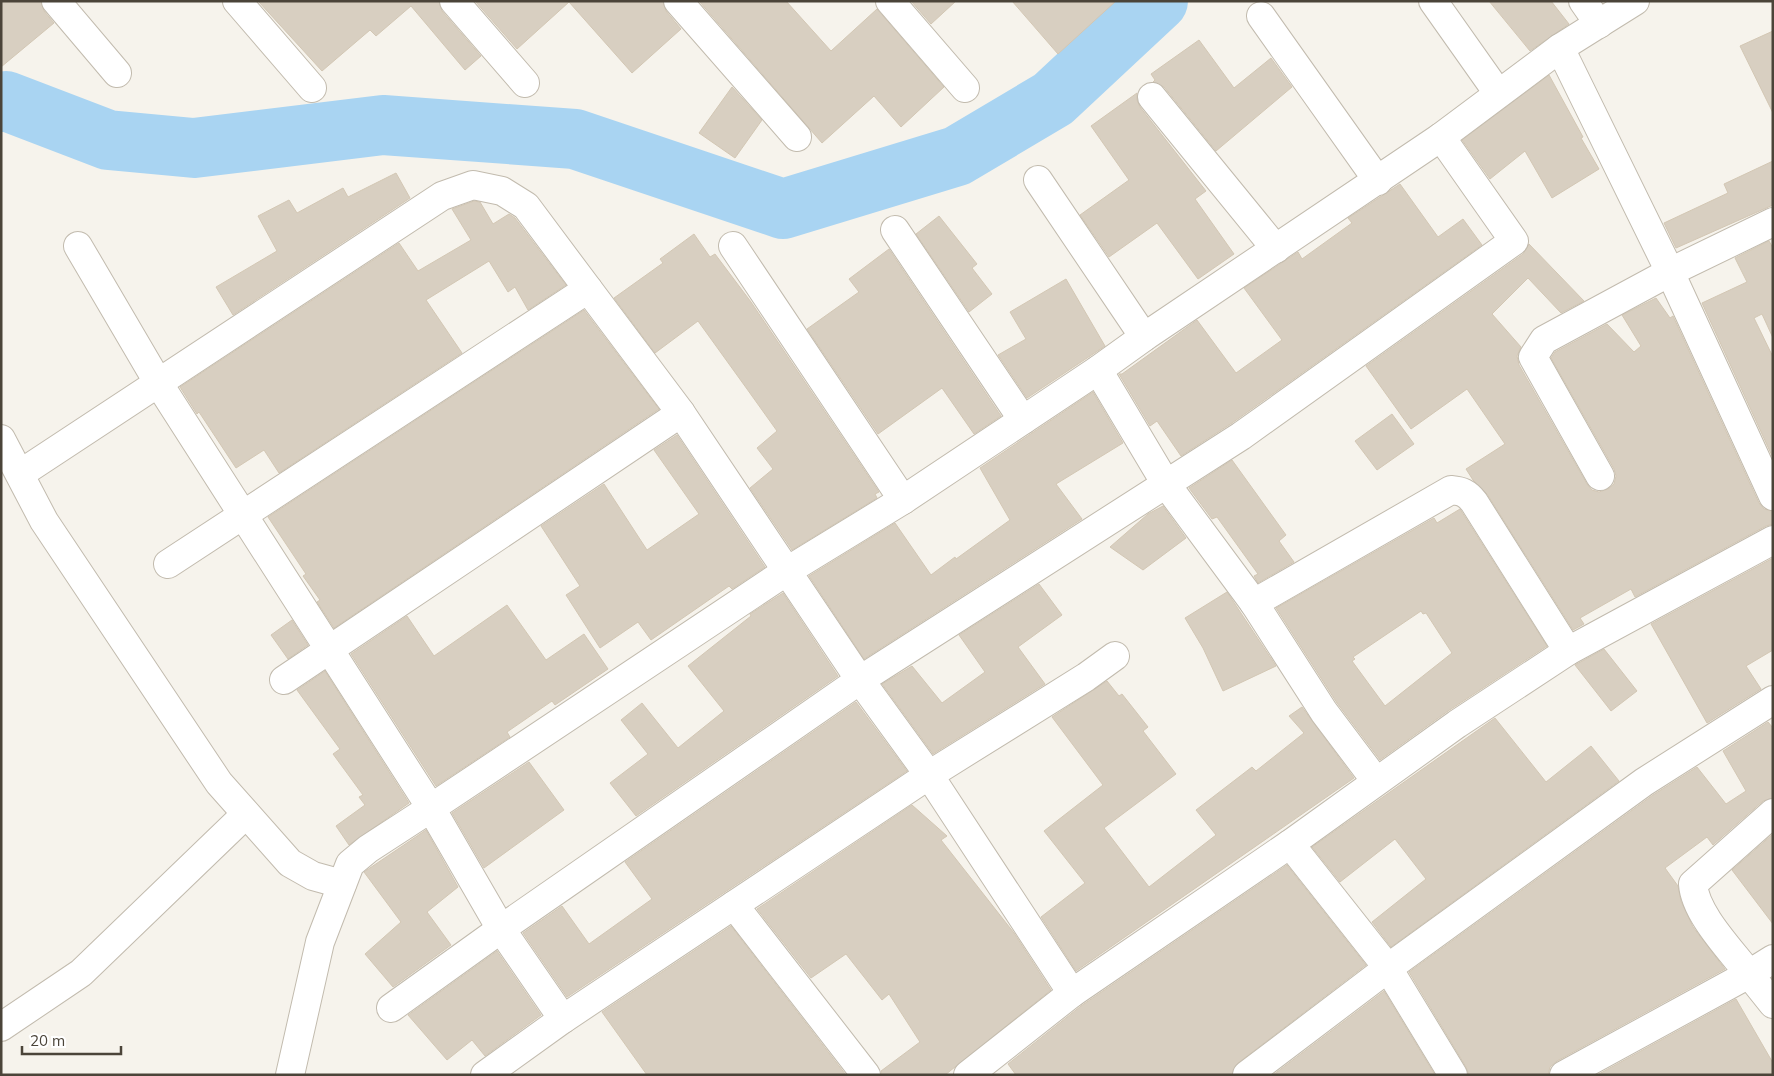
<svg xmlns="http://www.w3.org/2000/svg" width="1774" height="1076" viewBox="0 0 1774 1076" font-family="Mulish,sans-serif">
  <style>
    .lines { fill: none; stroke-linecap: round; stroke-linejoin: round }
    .river { stroke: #a9d4f2; stroke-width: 60 }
    .building { fill: #d8cfc1; stroke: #d3c7b4; fill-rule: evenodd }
    .minor-casing { stroke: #c2bbae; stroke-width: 30 }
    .minor { stroke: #fff; stroke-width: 28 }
  </style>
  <rect width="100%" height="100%" fill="#f6f3ec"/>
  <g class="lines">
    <path class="river" d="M1,102l5,-1 102,39 86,8 189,-23 192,14 208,70 174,-53 96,-57 105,-98"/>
  </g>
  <g class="building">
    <path d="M1,1h40l3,10 10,12 -53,44z"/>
    <path d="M258,1h181l3,10 39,45 -16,14 -54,-64 -35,30 -6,-6 -48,41z"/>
    <path d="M475,1h188l3,10 15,18 -49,44 -63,-71 -52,47z"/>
    <path d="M699,1h87l45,50 46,-42 67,78 -43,40 -27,-31 -52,47z"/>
    <path d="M911,1h45l-25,23z"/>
    <path d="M1012,1h104l-58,53z"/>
    <path d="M1489,1h62l18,23 -39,27z"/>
    <path d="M1773,31v82l-33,-67z"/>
    <path d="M1199,40l35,48 37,-30 21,29 -76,64 -52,-64 -11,-5 2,-2 -4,-6z"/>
    <path d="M1549,75l34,62 -2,1 18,31 -47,29 -27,-47 -35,28 -28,-39z"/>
    <path d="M732,87l30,33 -27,38 -36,-25z"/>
    <path d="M1137,93v7l3,7 66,84 -11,8 39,55 -36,25 -41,-56 -48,34 -29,-42 49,-35 -38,-54z"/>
    <path d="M1773,161v44l-97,43 -12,-25 64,-30 -4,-9z"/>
    <path d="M396,173l14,25 -177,117 -17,-28 61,-36 -19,-35 31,-16 8,13 46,-25 5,9z"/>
    <path d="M1400,184l38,53 25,-18 19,26 -250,178 -51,33 -24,-35 -7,5 -31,-52h3l75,-54 39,53 46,-33 -38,-52 54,-36 4,7 50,-36 -4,-5z"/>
    <path d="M474,201l6,1 13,22 16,-10 6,4 51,67 -38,25 -13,-23 -7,5 -19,-31 -63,39 36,53 -183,120 -15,-23 -28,18 -37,-56 -2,2 -17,-27 219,-144 19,28 53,-31 -19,-31z"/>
    <path d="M939,216l38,48 -5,4 20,26 -23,18 -53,-78z"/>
    <path d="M694,234l16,23 5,-3 36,48 128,190 -4,2 2,4 -85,52 -42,-62 23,-19 -16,-21 20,-17 -30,-42 -49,-68 -43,32 -41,-55 49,-35 -3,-4z"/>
    <path d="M1769,241l4,7v90l-11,-24 -8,4 19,39v101l-71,-155 45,-21 -12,-24z"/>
    <path d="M1529,244l55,57 -23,12 -33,-35 -36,36 29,33 -4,9 2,9 68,119 5,6 7,2 9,-3 6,-5 2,-8 -2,-7 -63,-111 4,-6 52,-28 27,28 7,-6 -19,-31 34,-17 14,20 3,-2 86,187 5,6 9,2v13l-7,2 -131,71 -4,-8 -51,29 4,6 -11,6 -86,-136 -14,-14 -7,-11 39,-25 -38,-55 -56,40 -45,-63 157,-112z"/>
    <path d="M889,249l112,167 -27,18 -32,-46 -64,46 -71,-105 52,-37 -10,-13z"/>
    <path d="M1066,279l39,67 -78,52 -29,-43 28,-16 -16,-27z"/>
    <path d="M584,310l75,99 -325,219 -17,-26 3,-2 -17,-24 3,-2 -38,-57z"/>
    <path d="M1093,392l30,51 -67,41 26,35 -218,140 -55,-83 86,-53 36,52 24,-18 1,2 54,-39 -30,-52z"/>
    <path d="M1392,414l22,30 -37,26 -22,-29z"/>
    <path d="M677,435l88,132 -33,22 -3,-3 -78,54 -13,-18 -38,26 -34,-53 14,-9 -39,-60 63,-42 43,66 52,-36 -45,-64z"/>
    <path d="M1232,460l54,75 -7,6 15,21 -36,21 -4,-7 4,-2 -41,-57 -5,2 -23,-31z"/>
    <path d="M1163,506l23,32 -43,32 -33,-23 38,-33z"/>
    <path d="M1460,509l87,137 -99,65 -68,49 -43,-57 -61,-95 158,-90 3,5zM1421,611l2,3 3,-1 26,40 -67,53 -33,-45 3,-2 -2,-2z"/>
    <path d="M1773,558v92l-27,16 15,23 -54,34 -56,-99z"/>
    <path d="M1039,584l23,31 -44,32 27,37 -112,70 -51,-70 30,-18 30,37 43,-31 -26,-37z"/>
    <path d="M1227,592l49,74 -53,25 -20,-43 -18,-30z"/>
    <path d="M783,593l55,83 -202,140 -26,-33 38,-29 -27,-34 21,-17 36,45 46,-37 -36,-45 63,-50 -1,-2z"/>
    <path d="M507,605l39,55 38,-26 24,35 -53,36 -3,-4 -45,31 3,5 -74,49 -85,-132 56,-38 27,40z"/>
    <path d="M292,620l16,25 -20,14 -17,-24z"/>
    <path d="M1604,649l33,42 -26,20 -36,-46z"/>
    <path d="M325,671l84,132 -60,42 -13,-19 29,-21 -6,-8 4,-2 -30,-41 7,-5 -43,-59z"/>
    <path d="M1107,681l12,15 3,-2 26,33 -5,4 33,43 -72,54 45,59 67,-52 -20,-25 56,-43 4,4 48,-38 -15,-17 13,-9 52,71 -278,193 -35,-54 44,-34 -41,-52 59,-46 -51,-68z"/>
    <path d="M856,702l51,69 -340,226 -44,-64 39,-27 27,38 63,-45 -27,-37z"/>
    <path d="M1495,718l51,64 45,-36 28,35 -228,166 -19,-25 54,-43 -31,-40 -55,43 -28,-35z"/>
    <path d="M1768,722l5,6v70l-10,3 -50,44 -6,-8 -42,31 13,18 3,15 12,26 32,42 -168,92 -7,6 -2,8h-79l-3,-8 -57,-95 244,-177 44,-28 29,37 20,-13 -23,-40z"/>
    <path d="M529,762l35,48 -80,58 -32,-55z"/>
    <path d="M912,805l35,31 -6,4 73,93 37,57 -106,85h-64v-4l39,-29 -31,-48 -7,6 -36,-46 -35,24 -54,-69z"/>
    <path d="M426,830l32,57 -31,25 24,33 -58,42 -28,-33 36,-32 -37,-50z"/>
    <path d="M1773,834v90l-41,-54z"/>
    <path d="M1287,865l79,100 -128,98 -6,12h-216l-8,-11 73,-58z"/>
    <path d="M731,926l115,149h-199l-45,-63z"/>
    <path d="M497,951l44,64 -56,41 -13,-16 -25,20 -39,-45z"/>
    <path d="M1384,991l51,84h-162z"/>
    <path d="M1736,999l37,64v12h-176z"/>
  </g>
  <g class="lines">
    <defs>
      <g id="minor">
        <path d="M56,1l61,72"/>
        <path d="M237,1l75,87"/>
        <path d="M454,1l71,82"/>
        <path d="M678,1l119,136"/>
        <path d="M890,1l75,87"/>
        <path d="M1433,1l65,92"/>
        <path d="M1583,1l16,23"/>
        <path d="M1261,16l117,165"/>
        <path d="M1560,48l110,224 103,224"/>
        <path d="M1152,97l124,152"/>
        <path d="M1038,180l106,157"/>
        <path d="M895,230l128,190"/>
        <path d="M78,246l81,138 272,424 356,-237 116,-71 195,-130 46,-33 297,-200 119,-89 75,-47"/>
        <path d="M733,246l170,254"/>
        <path d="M1098,370l68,114 88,119 70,109 52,69"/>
        <path d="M1,439l43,82 175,262 71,80 23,13 29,8"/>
        <path d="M20,474l422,-278 31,-11 29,6 24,15 62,83"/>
        <path d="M1600,476l-67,-119 11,-17 126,-68 103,-50"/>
        <path d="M168,564l420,-275 93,124 179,267 69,95 143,218"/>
        <path d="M1254,603l197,-113c11,1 16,3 23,12l94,149"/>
        <path d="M284,680l397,-267"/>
        <path d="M1290,844l98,124 65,107"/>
        <path d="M734,905l132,170"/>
        <path d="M1773,959l-24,15 24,30"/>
        <path d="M391,1008l110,-79 359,-249 381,-244 273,-195 -73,-104"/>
        <path d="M1,1027l80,-54 165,-159"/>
        <path d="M290,1075l30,-133 30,-78 18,-15 63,-41 70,121 62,90 366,-244 157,-98 29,-21"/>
        <path d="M485,1075l78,-56"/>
        <path d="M968,1075l104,-82 218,-149 167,-120 111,-73 205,-111"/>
        <path d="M1247,1075l141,-107 256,-186 129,-82"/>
        <path d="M1564,1075l185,-101c-18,-24 -54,-60 -56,-90l80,-71"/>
      </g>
    </defs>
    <use href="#minor" class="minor-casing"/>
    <use href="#minor" class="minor"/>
  </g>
  <rect width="1774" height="1076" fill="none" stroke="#4b4439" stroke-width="5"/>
  <path d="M22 1046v8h99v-8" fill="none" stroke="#4b4439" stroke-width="2.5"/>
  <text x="30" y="1046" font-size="15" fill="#4b4439" stroke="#ffffff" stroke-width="4" paint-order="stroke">20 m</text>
</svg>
